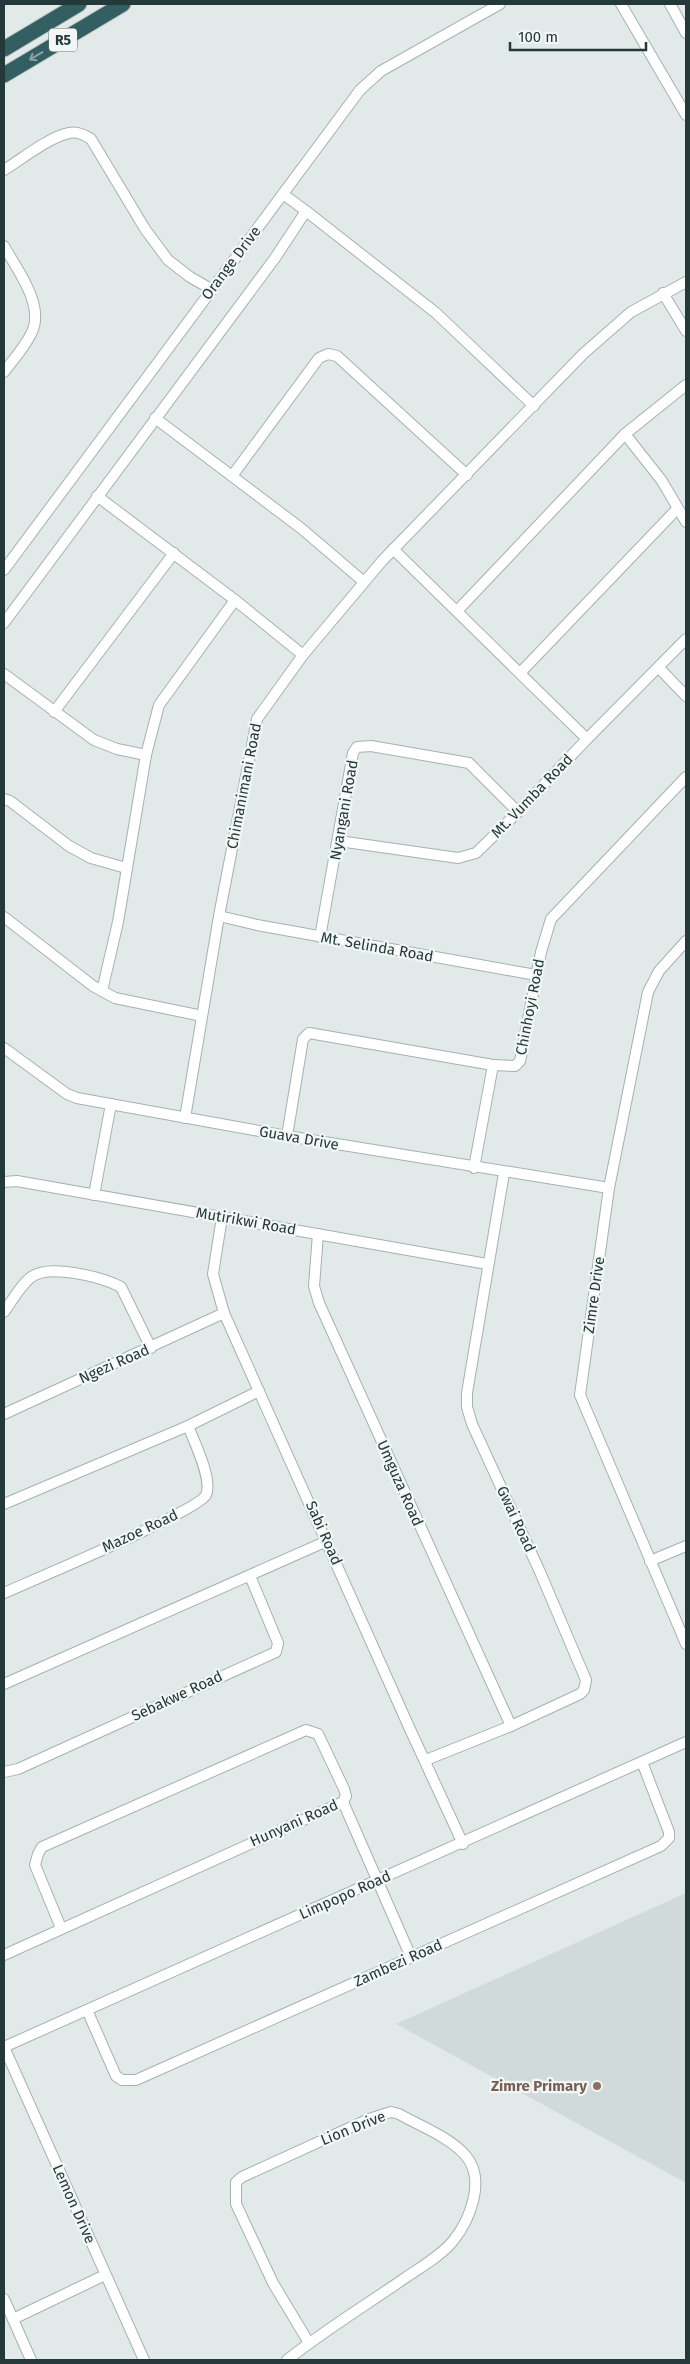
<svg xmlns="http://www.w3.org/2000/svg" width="690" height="2364" viewBox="0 0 690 2364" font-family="'Fira Sans',sans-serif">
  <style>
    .built { fill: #d0dad8 }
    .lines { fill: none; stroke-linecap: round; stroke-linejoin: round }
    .minor-casing { stroke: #a5b1b1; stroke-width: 12 }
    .highway-casing { stroke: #bdc4c4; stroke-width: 17 }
    .minor { stroke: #fff; stroke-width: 10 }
    .highway { stroke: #335f62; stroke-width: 15 }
    .oneway { stroke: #89a3a5 }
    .education-dot { fill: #8d6e63; stroke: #f2f7f6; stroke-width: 2 }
    .labels { text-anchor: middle; stroke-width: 4.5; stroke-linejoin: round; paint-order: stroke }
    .shield { fill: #f2f7f6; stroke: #627272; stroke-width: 1 }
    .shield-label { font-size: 14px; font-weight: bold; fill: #243939 }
    .street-label { font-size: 15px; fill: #243939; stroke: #f2f7f6 }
    .education-label { font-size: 15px; font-weight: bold; fill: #785e54; stroke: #f2f7f6; text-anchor: end }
  </style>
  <rect width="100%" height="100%" fill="#e2eae9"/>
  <path class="built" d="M686,1893v290l-290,-159z"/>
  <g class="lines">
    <defs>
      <g id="minor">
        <path d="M621,4l65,111"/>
        <path d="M670,4l16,29"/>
        <path d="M4,170c18,-11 45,-33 65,-37 8,-2 16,2 22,6l54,90 23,31 22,17 21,12"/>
        <path d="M306,211l130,102 98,93"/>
        <path d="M4,246c13,24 42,60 27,88 -7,14 -18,26 -27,38"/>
        <path d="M663,293l23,38"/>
        <path d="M155,418l147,111 62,53"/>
        <path d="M625,434l37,47 24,41"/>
        <path d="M232,476l87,-118 9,-4 9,2 130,119"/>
        <path d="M97,496l138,104 68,55"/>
        <path d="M393,549l194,190"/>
        <path d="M4,570l356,-480 21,-19 119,-67"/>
        <path d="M457,611l168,-177 61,-49"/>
        <path d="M4,623l271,-365 31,-47 -23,-17"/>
        <path d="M659,668l27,28"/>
        <path d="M520,673l157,-164"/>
        <path d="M4,674l90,66 23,9 29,6"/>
        <path d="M54,712l120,-159"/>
        <path d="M4,799l6,2 59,45 22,12 35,10"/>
        <path d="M339,841l119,17 18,-5 42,-41 69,-73 99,-100"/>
        <path d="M219,916l38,9 279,50"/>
        <path d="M4,917l89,69 22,12 87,18"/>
        <path d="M320,937l33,-184 4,-6 14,-1 98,17 49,49"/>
        <path d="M686,941l-27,30 -11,21 -39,196 -29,207 106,249"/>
        <path d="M102,991l16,-69 28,-167 13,-50 76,-105"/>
        <path d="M4,1048l63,46 10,4 210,38 322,52"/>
        <path d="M185,1118l34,-202 38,-197 46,-64 79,-94 201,-207 48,-42 55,-30"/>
        <path d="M287,1136l16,-97 6,-6 184,32 22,1 5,-5 21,-109 10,-33 135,-142"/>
        <path d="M474,1168l19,-103"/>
        <path d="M4,1182l13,-1 470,83"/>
        <path d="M94,1195l17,-91"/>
        <path d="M222,1217l-9,57 11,39 185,414 54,117"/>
        <path d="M318,1234l-4,52 5,17 192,423"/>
        <path d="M4,1312c8,-11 16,-26 26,-34 18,-15 72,-1 91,9l30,61"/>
        <path d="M4,1414l220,-101"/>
        <path d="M4,1504l184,-78 71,-35"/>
        <path d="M650,1561l36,-15"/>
        <path d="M4,1593c27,-12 194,-82 202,-98 7,-15 -12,-54 -18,-69"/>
        <path d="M4,1684l323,-143"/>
        <path d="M426,1760l85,-34 69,-32 4,-4 2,-10 -46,-108 -68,-148 -5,-17v-14l37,-220"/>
        <path d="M4,1772l14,-3 258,-117 2,-9 -28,-67"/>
        <path d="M343,1802l68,155"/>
        <path d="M4,1955l339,-153 3,-6 -2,-7 -26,-55 -12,-4 -264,117 -4,7 -3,11 26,63"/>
        <path d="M87,2010l29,66 6,4h14l525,-234 8,-8v-6l-27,-70"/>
        <path d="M4,2047l682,-305"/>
        <path d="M4,2047l140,313"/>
        <path d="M4,2299l27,61"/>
        <path d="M13,2319l92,-44"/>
        <path d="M287,2360c38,-30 79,-55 118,-82 16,-11 37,-23 48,-37 17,-21 33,-61 13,-85 -16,-19 -46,-30 -67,-42l-8,-2 -22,7 -127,58 -6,5v22l37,79 36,60"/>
      </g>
      <g id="highway">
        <path d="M4,49l75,-45"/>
        <path d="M4,75l119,-71"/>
      </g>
    </defs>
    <use href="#minor" class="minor-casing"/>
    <use href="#highway" class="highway-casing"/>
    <use href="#minor" class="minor"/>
    <use href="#highway" class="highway"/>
  </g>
  <defs><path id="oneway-shaft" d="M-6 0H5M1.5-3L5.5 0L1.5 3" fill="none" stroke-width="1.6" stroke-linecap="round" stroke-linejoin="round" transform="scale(1.25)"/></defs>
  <use class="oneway" href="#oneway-shaft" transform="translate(36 56) rotate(149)"/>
  <circle class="education-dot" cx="597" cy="2086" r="5"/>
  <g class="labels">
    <rect class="shield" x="49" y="28.5" width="28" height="23" rx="4"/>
    <g class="shield-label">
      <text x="63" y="45">R5</text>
    </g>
    <g class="street-label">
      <text transform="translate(231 263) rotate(-53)" y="5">Orange Drive</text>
      <text transform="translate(244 786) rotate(-79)" y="5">Chimanimani Road</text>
      <text transform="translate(532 796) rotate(-46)" y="5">Mt. Vumba Road</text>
      <text transform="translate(344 810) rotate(-80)" y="5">Nyangani Road</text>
      <text transform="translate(377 947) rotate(10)" y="5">Mt. Selinda Road</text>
      <text transform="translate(530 1007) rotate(-79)" y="5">Chinhoyi Road</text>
      <text transform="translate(299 1138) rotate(10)" y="5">Guava Drive</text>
      <text transform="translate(246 1221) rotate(10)" y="5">Mutirikwi Road</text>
      <text transform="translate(594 1295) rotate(-82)" y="5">Zimre Drive</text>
      <text transform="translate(114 1364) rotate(-24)" y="5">Ngezi Road</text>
      <text transform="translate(400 1483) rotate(66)" y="5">Umguza Road</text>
      <text transform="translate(516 1519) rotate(65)" y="5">Gwai Road</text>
      <text transform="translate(140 1531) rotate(-25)" y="5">Mazoe Road</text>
      <text transform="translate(324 1533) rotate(66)" y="5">Sabi Road</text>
      <text transform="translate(177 1696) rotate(-25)" y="5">Sebakwe Road</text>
      <text transform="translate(294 1823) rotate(-24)" y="5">Hunyani Road</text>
      <text transform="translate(345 1895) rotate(-24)" y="5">Limpopo Road</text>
      <text transform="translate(398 1963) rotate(-24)" y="5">Zambezi Road</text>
      <text transform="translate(353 2128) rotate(-22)" y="5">Lion Drive</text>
      <text transform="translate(74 2204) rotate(66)" y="5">Lemon Drive</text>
    </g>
    <g class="education-label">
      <text x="587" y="2091">Zimre Primary</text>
    </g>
  </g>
  <rect width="690" height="2364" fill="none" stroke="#243939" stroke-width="10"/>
  <path d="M510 42v8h136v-8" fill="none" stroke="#243939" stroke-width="2.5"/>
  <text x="518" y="42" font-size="15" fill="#243939" stroke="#f2f7f6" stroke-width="4" paint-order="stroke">100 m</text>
</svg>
